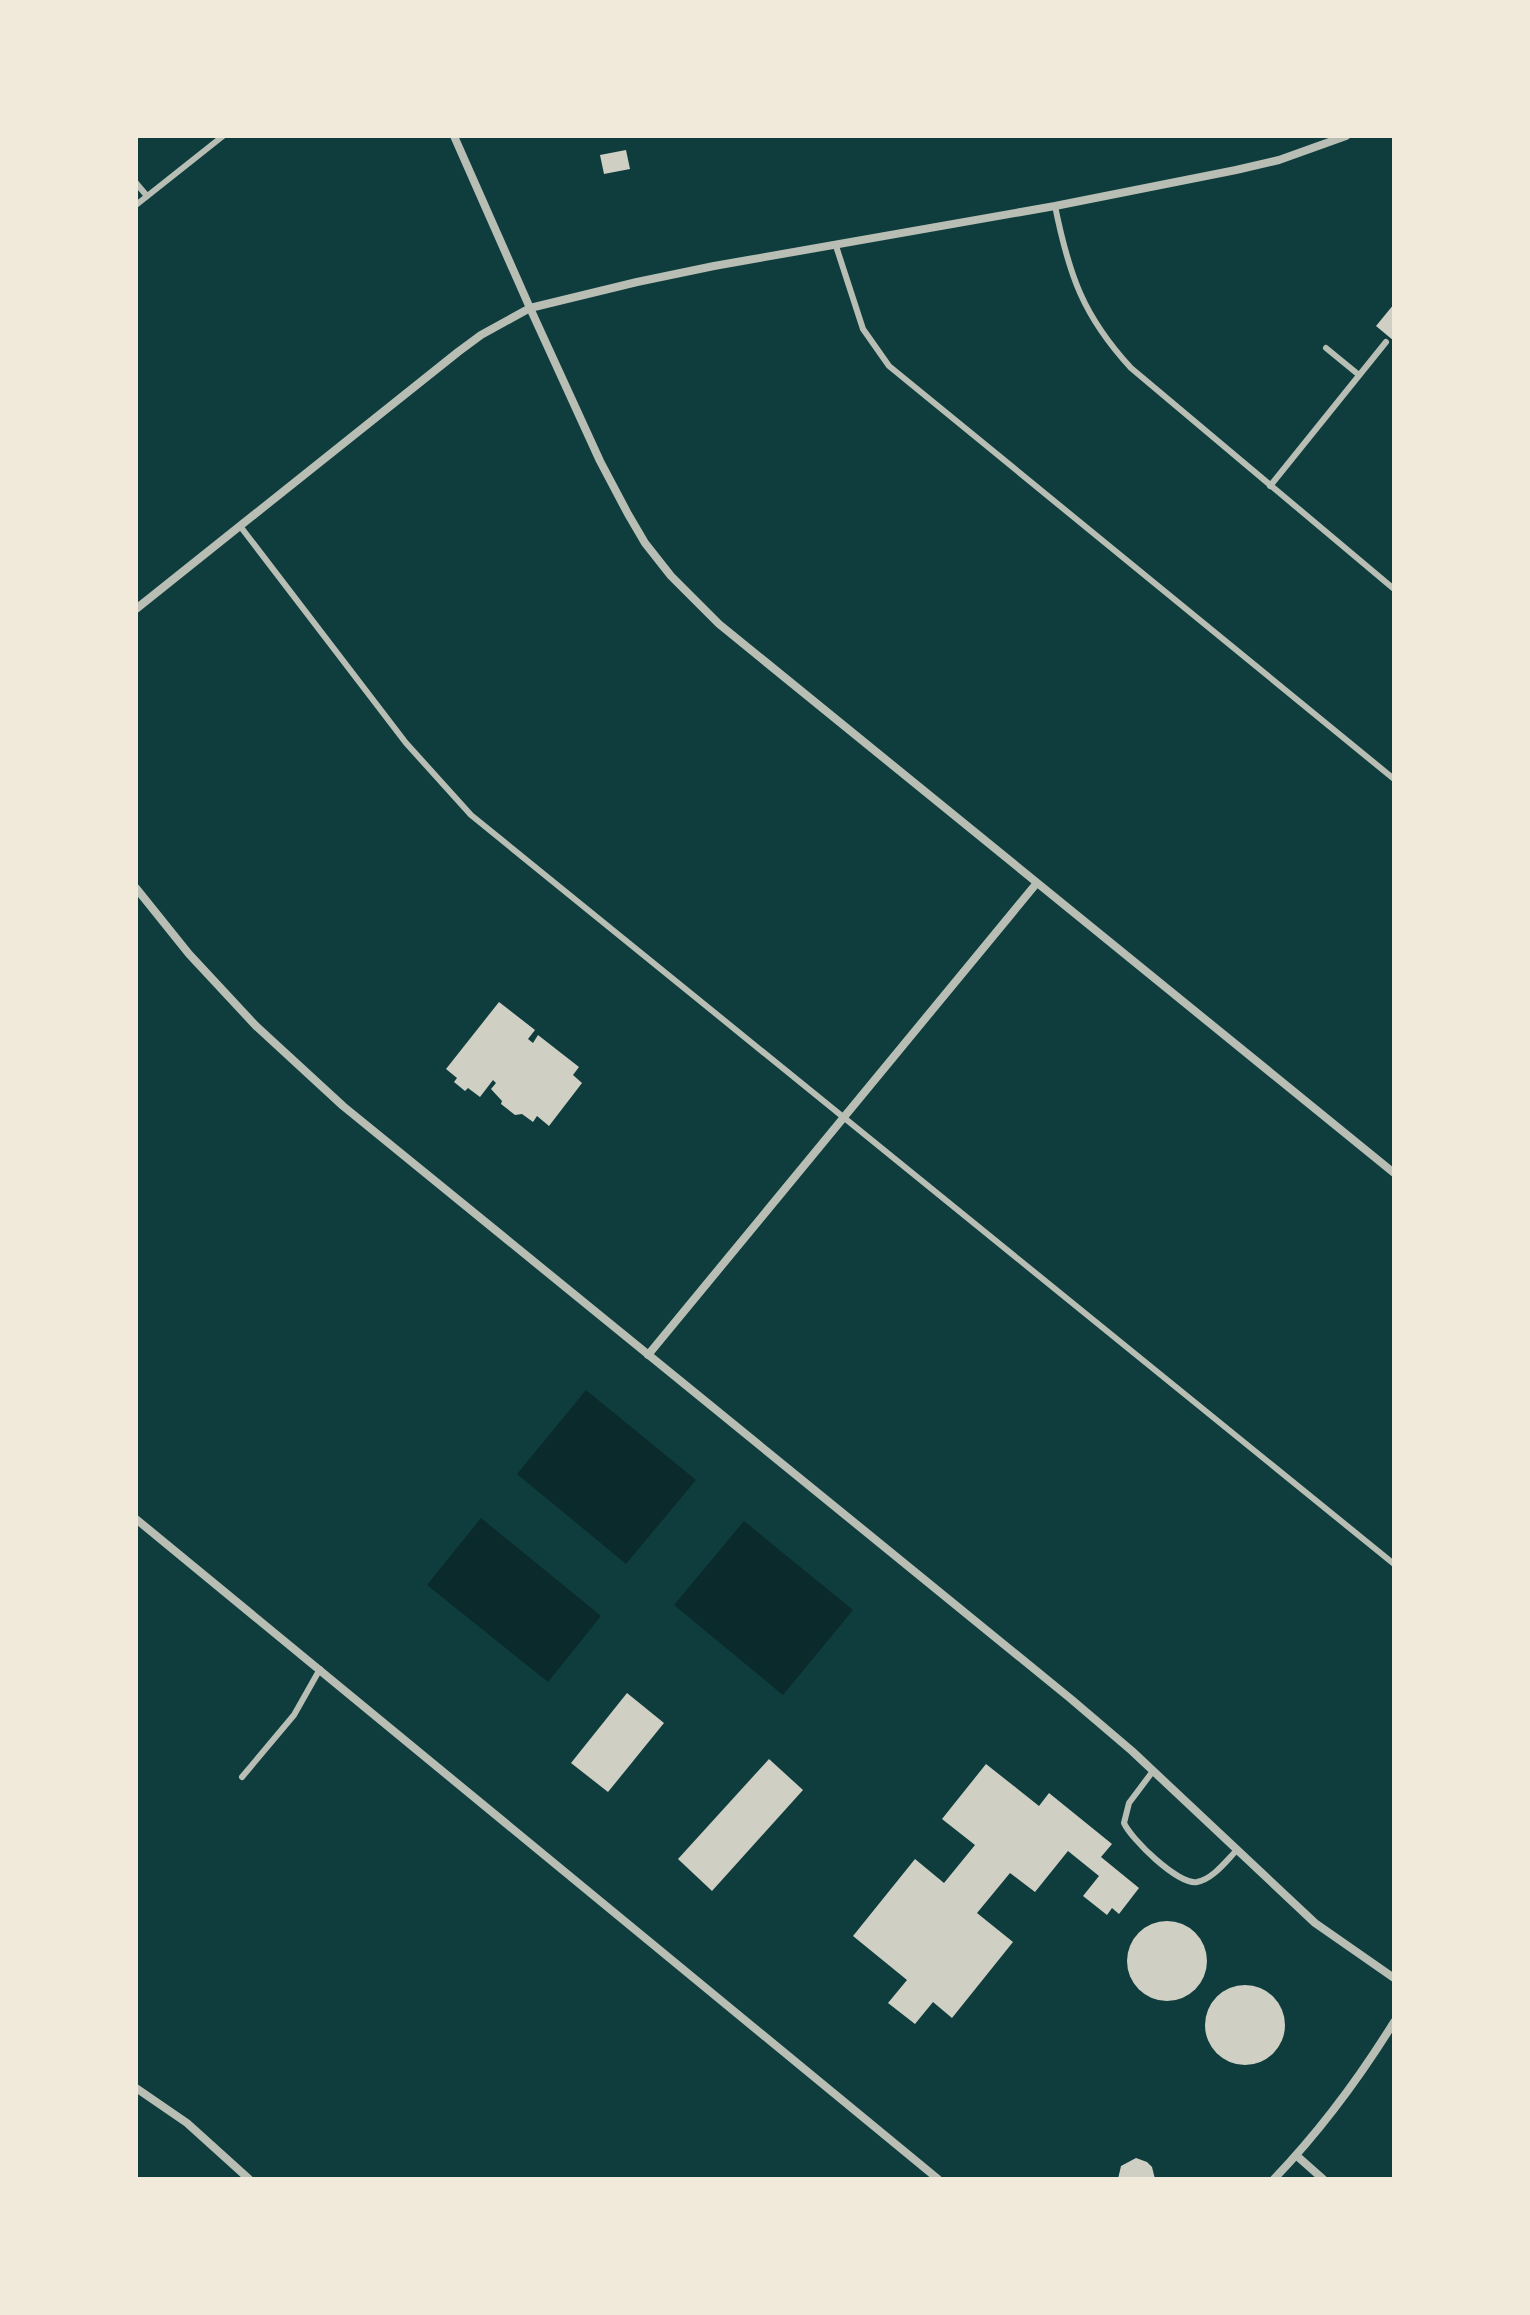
<svg xmlns="http://www.w3.org/2000/svg" width="1530" height="2315" viewBox="0 0 1530 2315" font-family="'Space Grotesk',sans-serif">
  <style>
    .water { fill: #0a2a2b }
    .building { fill: #cfcfc3 }
    .lines { fill: none; stroke-linecap: round; stroke-linejoin: round }
    .service { stroke: #b8beb3; stroke-width: 6 }
    .minor { stroke: #b8beb3; stroke-width: 8 }
  </style>
  <rect width="100%" height="100%" fill="#0f3d3e"/>
  <g class="water">
    <path d="M586,1390l110,90 -70,84 -109,-90z"/>
    <path d="M481,1518l120,98 -53,66 -121,-97z"/>
    <path d="M744,1521l109,89 -70,85 -109,-90z"/>
  </g>
  <g class="building">
    <path d="M626,150l4,19 -26,5 -4,-19z"/>
    <path d="M1394,304v37l-18,-15z"/>
    <path d="M499,1002l36,28 -7,9 5,4 5,-8 41,32 -6,8 9,8 -33,43 -12,-10 -4,6 -11,-8 -7,1 -14,-11 1,-3 -11,-12 5,-6 -3,-3 -13,17 -12,-9 -3,3 -11,-9 3,-4 -11,-9z"/>
    <path d="M627,1693l37,30 -56,69 -37,-29z"/>
    <path d="M769,1759l34,31 -91,101 -34,-32z"/>
    <path d="M986,1764l53,42 10,-13 63,51 -11,13 38,31 -20,26 -7,-6 -5,7 -24,-19 16,-20 -31,-25 -33,41 -25,-19 -33,40 36,29 -61,76 -19,-16 -18,22 -27,-21 19,-23 -54,-44 62,-77 29,24 31,-38 -33,-26z"/>
    <circle cx="1167" cy="1961" r="40"/>
    <circle cx="1245" cy="2025" r="40"/>
    <path d="M1136,2158l11,4 5,5 3,12h-37l3,-13z"/>
  </g>
  <g class="lines">
    <g class="service">
      <path d="M136,183l11,13"/>
      <path d="M136,205l87,-69"/>
      <path d="M1055,206c14,69 28,110 76,162l263,221"/>
      <path d="M836,246l27,83 26,37 505,413"/>
      <path d="M1326,348l33,27"/>
      <path d="M1270,486l116,-144"/>
      <path d="M240,526l166,217 65,72 923,749"/>
      <path d="M1153,1771l-24,32 -5,20c7,16 54,62 73,59 16,-3 29,-21 40,-32"/>
      <path d="M242,1777l52,-62 26,-46"/>
    </g>
    <g class="minor">
      <path d="M454,136l76,172 70,153 28,53 17,29 26,33 48,48 675,549"/>
      <path d="M136,609l322,-257 23,-17 49,-27 107,-26 77,-16 341,-60 181,-36 43,-10 67,-24"/>
      <path d="M136,888l53,66 67,72 87,80 728,593 61,52 183,172 79,55"/>
      <path d="M648,1355l388,-471"/>
      <path d="M136,1519l802,660"/>
      <path d="M136,2088l51,35 62,56"/>
      <path d="M1297,2156l26,23"/>
      <path d="M1274,2179c45,-47 86,-102 120,-157"/>
    </g>
  </g>
  <rect width="1530" height="2315" fill="none" stroke="#f1e9da" stroke-width="276"/>
</svg>
